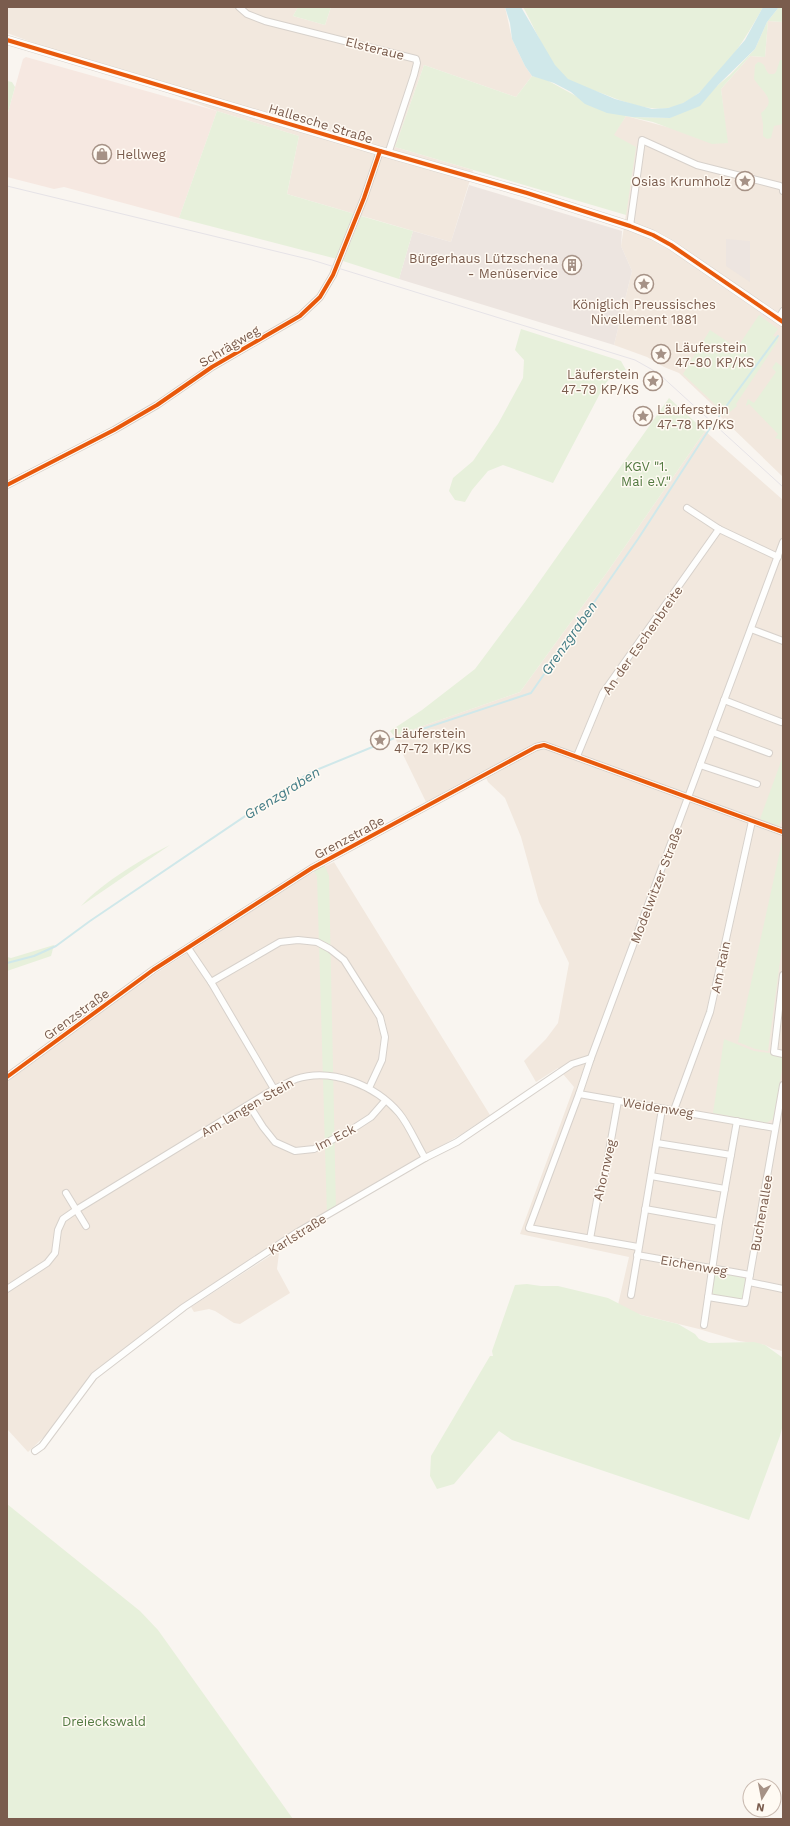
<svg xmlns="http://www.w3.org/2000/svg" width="790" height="1826" viewBox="0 0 790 1826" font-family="'Work Sans',sans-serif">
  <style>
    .residential { fill: #f2e8de }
    .commercial { fill: #f6e8e1 }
    .industrial { fill: #ede5e0 }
    .green { fill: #e7f0db }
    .water { fill: #d0e8ea }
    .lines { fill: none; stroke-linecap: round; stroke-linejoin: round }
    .stream { stroke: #d0e8ea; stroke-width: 2 }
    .street-casing { stroke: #d7d1cb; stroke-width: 8 }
    .secondary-casing { stroke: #d9d2cb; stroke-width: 10 }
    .street { stroke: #fefefd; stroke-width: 6 }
    .secondary { stroke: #fefefd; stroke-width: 9 }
    .tram { stroke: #e6e3e7; stroke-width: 1 }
    .cycleway-casing { stroke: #fffaf3; stroke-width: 6 }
    .cycleway { stroke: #e8590c; stroke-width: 4 }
    .labels { text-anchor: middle; stroke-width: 3; stroke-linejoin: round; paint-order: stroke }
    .street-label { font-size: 13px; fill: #7a5c4d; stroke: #fffaf3 }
    .poi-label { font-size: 13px; fill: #7a5c4d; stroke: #fffaf3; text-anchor: start }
    .park-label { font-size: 13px; fill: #537a41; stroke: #fffaf3 }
    .water-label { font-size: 14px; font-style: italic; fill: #437c86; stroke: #fffaf3 }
  </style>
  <rect width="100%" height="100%" fill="#f9f5f0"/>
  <g class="residential">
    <path d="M7,7h291l-5,9 32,9 6,-18h174l7,32 13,27 7,10 -16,21 -92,-32 -29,82 78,23 -22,72 -164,-48 12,-58 -82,-25 -210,-78z"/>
    <path d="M768,21l15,1v455l-62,-60 -3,-7 -39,-37 -15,-6 -17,-10 -33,-12 18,-74 -11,-25 5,-32 -13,-79 13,-19 101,27 -6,-54 29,-33 15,1z"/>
    <path d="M705,431l78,69v851l-10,-2 -8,-4 -26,-4 -40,-12 -82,-20 12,-52 -109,-23 54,-147 -16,-19 -22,14 -12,-21 22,-22 12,-16 11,-60 -30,-61 -18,-65 -16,-39 -17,-16 -5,-11 -57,31 -32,-66 126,-44 88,-121z"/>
    <path d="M334,862l156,253 -28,19 -134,76 -160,105 -74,57 -47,62 -19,18 -21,-23v-347l131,-97 168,-109z"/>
    <path d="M276,1252l3,1 -2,16 13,24 -50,31 -6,-1 -19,-12 -6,-2 -15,3 -3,-5z"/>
  </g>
  <path class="commercial" d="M26,57l191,54 -38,107 -115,-31 -10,2 -47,-12v-61l16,-57z"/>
  <g class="industrial">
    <path d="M469,185l153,46 -1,15 11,25 -18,74 -215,-66 14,-48 38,11z"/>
    <path d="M726,239l24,2v41l-24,-16z"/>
  </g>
  <g class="green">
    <path d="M298,7h33l-6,18 -32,-9z"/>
    <path d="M523,7h240c-18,33 -55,95 -95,101 -18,3 -42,-5 -59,-12 -10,-4 -33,-11 -42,-17 -17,-13 -33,-53 -44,-72z"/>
    <path d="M779,7h4v15l-15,-1 -3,36 -15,-1 -29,33 7,54 -16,1 -59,-22 -27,-6 -12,19 22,12 -10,68 -231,-68 29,-82 92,32 16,-21 13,3 49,27 38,11 38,1 48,-33 12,-10 25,-26 12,-27z"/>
    <path d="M780,60h3v64l-9,2 -3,12 -4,1 -4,-3v-12l-2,-11c17,-13 2,-20 -7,-34l1,-14 3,-3c8,1 6,7 11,12h5l2,-2z"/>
    <path d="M7,81l5,1 3,5 -8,29z"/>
    <path d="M217,111l82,25 -12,58 68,20 -18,45 -158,-41z"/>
    <path d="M361,216l52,15 -14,48 -56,-18z"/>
    <path d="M759,315l19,14 -5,7 5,1v4l-42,63 1,2 -12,10 -6,-8 -36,-34 27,-44 27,18z"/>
    <path d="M521,329l100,32 5,9 -13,5 -8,9 -52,99 -50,-18 -15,6 -16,19 -7,12 -10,-2 -6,-9 4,-13 20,-17 25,-37 25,-46 1,-18 -9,-10z"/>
    <path d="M776,362l7,5v73h-1l-7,-2 3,-4 -29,-30 -3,2v-1l2,-6 6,4 22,-31 -4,-4z"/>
    <path d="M669,398l36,33 -97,140 -88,121 -126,44 -4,-5 32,-21 53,-41 50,-67z"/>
    <path d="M783,756v62l-4,8 -19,-7z"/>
    <path d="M783,837v102l-15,112 -13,-2 -17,-7z"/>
    <path d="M170,845l-89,61c21,-23 60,-47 89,-61z"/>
    <path d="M323,862l6,14 7,334 -9,5 -10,-339 -5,-8z"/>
    <path d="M54,945l-3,11 -44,15v-14l4,1z"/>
    <path d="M724,1039l30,12 29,4v10l-10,54 -7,4 -53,-10z"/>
    <path d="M718,1272l24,4 4,4 -2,18 -5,2 -25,-4 -2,-4 2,-17z"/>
    <path d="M527,1284l14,2h17l50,12 33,17 37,9 17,10 4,5 10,4 45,-1 11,3 18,13v66l-3,12 -31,84 -237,-80 -13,-9 -45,53 -17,5 -7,-13 1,-20 59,-100h3l-1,-5 23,-66z"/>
    <path d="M7,1504l133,107 18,19 135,189h-286z"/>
  </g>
  <path class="water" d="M505,7h16l34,58 13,14 47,20 37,10 16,-1 15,-5 16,-10 46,-53 18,-33h16l-12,15 -12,27 -37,36 -18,21 -30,12 -38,-1 -25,-4 -22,-9 -14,-12 -17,-9 -22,-7 -7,-10 -13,-27 -2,-16z"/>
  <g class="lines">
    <g class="stream">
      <path d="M719,416l59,-80"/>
      <path d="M7,963l27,-7 22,-10 34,-25 219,-148 83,-34 139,-46 107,-154 72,-111"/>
    </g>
    <defs>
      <g id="street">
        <path d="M239,7l8,7 18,7 151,38 1,4 -3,12 -26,79"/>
        <path d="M630,226l12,-86 55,25 83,21 3,2v3"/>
        <path d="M778,319l5,-8"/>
        <path d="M7,485l107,-55 43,-25 55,-38 88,-51 20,-19 13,-22 31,-77 16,-47"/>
        <path d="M687,508l32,21 59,28"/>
        <path d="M751,629l32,12"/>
        <path d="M724,700l57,22"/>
        <path d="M712,732l57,21"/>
        <path d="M577,756l26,-63 116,-164"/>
        <path d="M700,765l57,19"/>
        <path d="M188,948l23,34 63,107"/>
        <path d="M783,975l-9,77 9,2"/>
        <path d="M211,982l69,-40 18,-2 19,2 13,7 14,11 36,57 5,20 -3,23 -13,28"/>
        <path d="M7,1077l146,-107 159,-102 224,-121 8,-2 239,87"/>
        <path d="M579,1094l196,34"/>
        <path d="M249,1105l14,22 12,15 20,9 19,-2 37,-19 20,-13 14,-16"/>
        <path d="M674,1110l36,-98 42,-191"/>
        <path d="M657,1143l74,12"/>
        <path d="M651,1176l74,13"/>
        <path d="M66,1193l20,33"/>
        <path d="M645,1209l74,13"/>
        <path d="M590,1239l9,-50 4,-4 15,-84"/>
        <path d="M638,1247l-109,-19 50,-134 12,-36 192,-516"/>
        <path d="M637,1255l113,20"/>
        <path d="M749,1282l34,7"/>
        <path d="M7,1289l40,-26 8,-10 3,-23 5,-11 13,-9 198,-121c7,-3 15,-7 22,-10 36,-12 80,7 103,34 10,12 18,32 26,45"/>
        <path d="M631,1295l31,-186"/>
        <path d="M708,1297l37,6 38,-218"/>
        <path d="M704,1325l15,-103 18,-101"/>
        <path d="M35,1451l7,-5 52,-70 90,-69 112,-74 129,-75 32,-16 115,-78 19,-6"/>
      </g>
      <path id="secondary" d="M7,40l373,111 147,42 103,33 23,9 18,10 112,77"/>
    </defs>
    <use href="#street" class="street-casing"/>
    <use href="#secondary" class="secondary-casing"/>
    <use href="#street" class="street"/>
    <use href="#secondary" class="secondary"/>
    <path class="tram" d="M7,186l305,74 323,100 23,13 125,114"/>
    <defs>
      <g id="cycleway">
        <path d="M7,40l373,111 147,42 103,33 23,9 18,10 112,77"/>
        <path d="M7,485l107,-55 43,-25 55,-38 88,-51 20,-19 13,-22 31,-77 16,-47"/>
        <path d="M7,1077l146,-107 159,-102 224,-121 8,-2 239,87"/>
      </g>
    </defs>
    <use href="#cycleway" class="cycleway-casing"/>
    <use href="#cycleway" class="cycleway"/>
  </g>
  <defs>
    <symbol id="shop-ring" viewBox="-11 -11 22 22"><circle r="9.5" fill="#fffaf3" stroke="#a69286" stroke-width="1.5"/><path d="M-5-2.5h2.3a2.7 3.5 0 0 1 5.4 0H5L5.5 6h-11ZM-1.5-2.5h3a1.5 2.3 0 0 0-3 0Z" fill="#a69286"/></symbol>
    <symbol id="sight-ring" viewBox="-11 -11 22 22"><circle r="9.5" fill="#fffaf3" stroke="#a69286" stroke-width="1.5"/><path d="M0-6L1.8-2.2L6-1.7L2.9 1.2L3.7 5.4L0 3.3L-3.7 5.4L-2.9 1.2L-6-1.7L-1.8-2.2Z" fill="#a69286"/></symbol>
    <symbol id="building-ring" viewBox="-11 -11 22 22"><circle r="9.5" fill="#fffaf3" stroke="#a69286" stroke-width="1.5"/><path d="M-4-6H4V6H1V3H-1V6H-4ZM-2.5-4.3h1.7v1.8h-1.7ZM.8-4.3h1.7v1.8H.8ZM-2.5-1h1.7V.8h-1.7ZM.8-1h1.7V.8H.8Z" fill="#a69286"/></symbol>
  </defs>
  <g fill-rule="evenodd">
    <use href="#shop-ring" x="91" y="143" width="22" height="22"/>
    <use href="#sight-ring" x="734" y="170" width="22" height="22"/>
    <use href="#building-ring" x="561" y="254" width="22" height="22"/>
    <use href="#sight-ring" x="633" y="273" width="22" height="22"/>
    <use href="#sight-ring" x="650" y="343" width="22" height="22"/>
    <use href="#sight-ring" x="642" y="370" width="22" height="22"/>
    <use href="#sight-ring" x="632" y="405" width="22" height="22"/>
    <use href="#sight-ring" x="369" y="729" width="22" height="22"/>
  </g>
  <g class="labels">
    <g class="street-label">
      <text transform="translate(375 48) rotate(14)" y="5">Elsteraue</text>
      <text transform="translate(321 123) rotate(17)" y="5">Hallesche Straße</text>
      <text transform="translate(229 346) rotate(-31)" y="5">Schrägweg</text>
      <text transform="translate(642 640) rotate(-55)" y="5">An der Eschenbreite</text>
      <text transform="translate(349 837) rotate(-28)" y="5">Grenzstraße</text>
      <text transform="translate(656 885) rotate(-69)" y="5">Modelwitzer Straße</text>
      <text transform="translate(720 967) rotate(-78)" y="5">Am Rain</text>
      <text transform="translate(76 1014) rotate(-36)" y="5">Grenzstraße</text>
      <text transform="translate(247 1107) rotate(-30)" y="5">Am langen Stein</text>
      <text transform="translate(658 1107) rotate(9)" y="5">Weidenweg</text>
      <text transform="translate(335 1137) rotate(-27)" y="5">Im Eck</text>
      <text transform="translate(604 1170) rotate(-77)" y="5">Ahornweg</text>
      <text transform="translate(761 1213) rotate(-80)" y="5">Buchenallee</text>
      <text transform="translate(297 1234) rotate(-32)" y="5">Karlstraße</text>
      <text transform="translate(694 1265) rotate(10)" y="5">Eichenweg</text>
    </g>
    <g class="poi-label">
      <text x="116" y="159">Hellweg</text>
      <text x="731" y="186" text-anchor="end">Osias Krumholz</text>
      <text x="558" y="263" text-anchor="end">Bürgerhaus Lützschena<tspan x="558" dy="15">- Menüservice</tspan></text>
      <text x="644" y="309" text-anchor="middle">Königlich Preussisches<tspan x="644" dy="15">Nivellement 1881</tspan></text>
      <text x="675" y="352">Läuferstein<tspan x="675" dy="15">47-80 KP/KS</tspan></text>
      <text x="639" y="379" text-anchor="end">Läuferstein<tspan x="639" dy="15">47-79 KP/KS</tspan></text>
      <text x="657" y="414">Läuferstein<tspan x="657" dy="15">47-78 KP/KS</tspan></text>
      <text x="394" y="738">Läuferstein<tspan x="394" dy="15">47-72 KP/KS</tspan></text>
    </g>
    <g class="park-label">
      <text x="646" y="471">KGV "1.<tspan x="646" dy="15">Mai e.V."</tspan></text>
      <text x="104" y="1726">Dreieckswald</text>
    </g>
    <g class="water-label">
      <text transform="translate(569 638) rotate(-55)" y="5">Grenzgraben</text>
      <text transform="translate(282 793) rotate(-32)" y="5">Grenzgraben</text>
    </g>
  </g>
  <rect width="790" height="1826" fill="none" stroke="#7a5c4d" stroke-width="16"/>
  <g transform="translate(762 1798) rotate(190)"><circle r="19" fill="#fffaf3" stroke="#cabbb1"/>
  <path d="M0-3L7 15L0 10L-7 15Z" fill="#a69286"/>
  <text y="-6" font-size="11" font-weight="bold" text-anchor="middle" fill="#7a5c4d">N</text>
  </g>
</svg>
